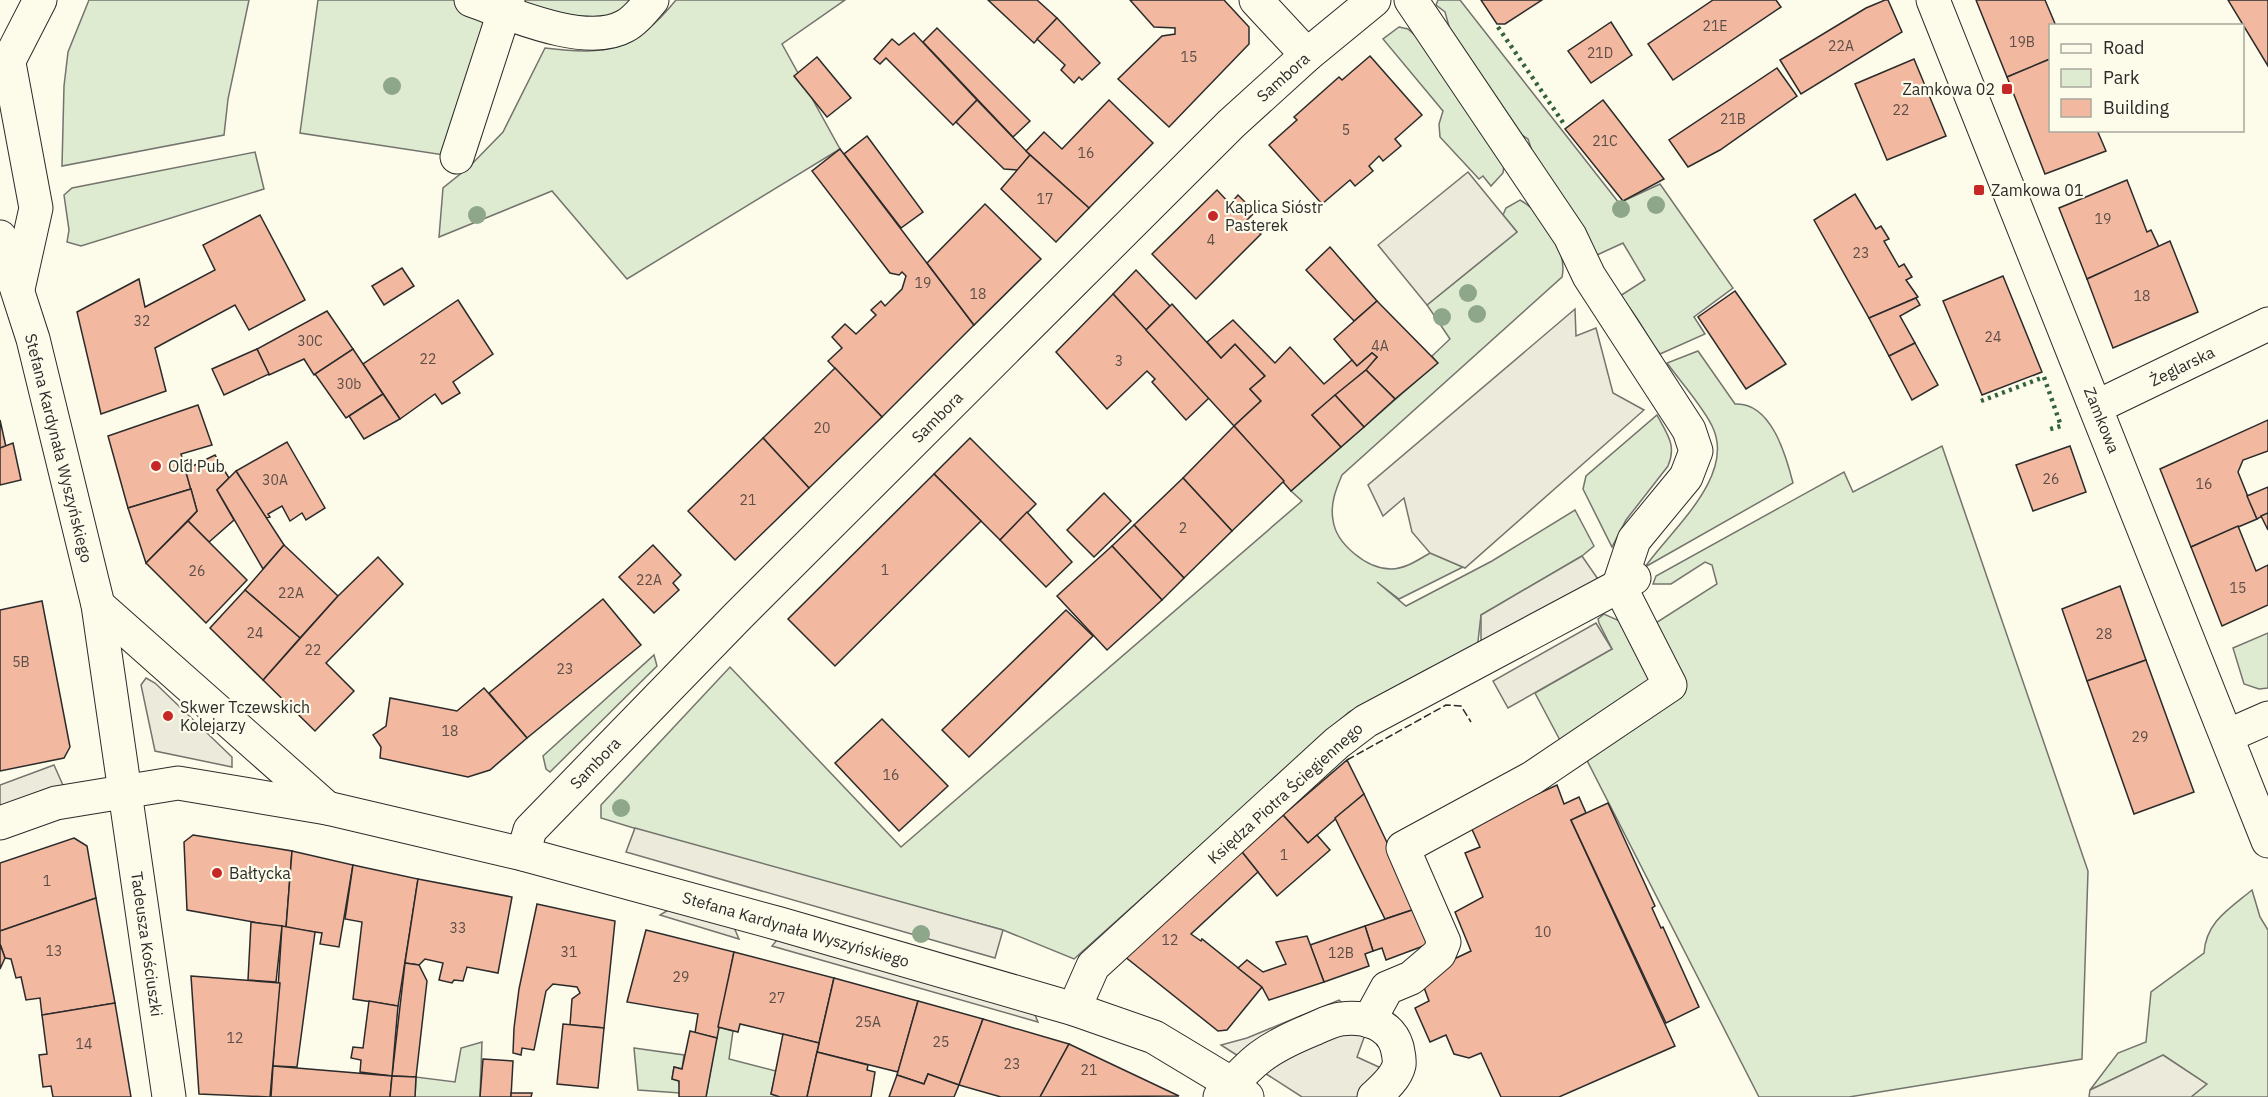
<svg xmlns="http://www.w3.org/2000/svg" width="2268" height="1097" viewBox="0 0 2268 1097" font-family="'IBM Plex Sans',sans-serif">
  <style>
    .green { fill: #deebd1; stroke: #74746e; stroke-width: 1.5 }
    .parking { fill: #eceadb; stroke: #74746e; stroke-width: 1.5 }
    .building { fill: #f2b8a0; stroke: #2b2b2b; stroke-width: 1.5 }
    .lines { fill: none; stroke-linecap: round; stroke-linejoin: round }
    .minor-casing { stroke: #2b2b2b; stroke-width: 35 }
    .minor { stroke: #fdfbea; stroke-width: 33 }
    .hedge { stroke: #34623c; stroke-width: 4.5; stroke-dasharray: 3 4.5; stroke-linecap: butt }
    .fence { stroke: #2b2b2b; stroke-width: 1.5; stroke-dasharray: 8 3; stroke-linecap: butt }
    .tree { fill: #8ea78a }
    .poi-dot { fill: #c62828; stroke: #fdfbea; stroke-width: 2 }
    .labels { text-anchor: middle; stroke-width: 4.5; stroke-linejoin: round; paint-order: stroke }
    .number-label { font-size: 14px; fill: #5d4e48 }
    .street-label { font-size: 16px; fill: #2b2b2b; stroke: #fdfbea }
    .poi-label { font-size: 16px; fill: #2b2b2b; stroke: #fdfbea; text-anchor: start }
  </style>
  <rect width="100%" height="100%" fill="#fdfbea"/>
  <g class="green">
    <path d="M89,0h160l-21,99 -4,36 -162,31 2,-80 4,-34z"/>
    <path d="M318,0h334l-27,27 -121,-15 -47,145 -157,-24z"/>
    <path d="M676,0h169l-63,44 58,105 -213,130 -75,-88 -113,46 4,-49 26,-21 34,-35 42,-84c64,8 89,3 131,-48z"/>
    <path d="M1438,0h22l159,203 41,-19 73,104 -39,29 11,17 -45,20c-14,-19 -24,-41 -40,-58l25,-16 -22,-37 -26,12 -64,-101 -5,-15 -8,-5 -70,-104 -5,-18 -9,-7z"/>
    <path d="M1399,27l9,2 11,10 85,126 -1,8 -12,13 -8,-10 -4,3 -39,-42 -1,-13 4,-13 -60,-72z"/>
    <path d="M255,152l9,37 -183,57 -14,-4 2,-12 -5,-35 8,-7z"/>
    <path d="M1520,200c22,12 48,51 42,77l-220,198c-6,14 -12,29 -9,45 3,24 34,49 58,49 14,0 27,-9 39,-16l33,14 -64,32 -22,-17 29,24 86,-45 83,-51 19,36 -12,10 -101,59 -4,35 -47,18 -81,44 -275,247 -71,-29 -314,-85 -88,-27v-13l129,-138 171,180 401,-346 -11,-10 146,-128 -5,-7 18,-17 -23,-34 90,-73 -14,-17 3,-7z"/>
    <path d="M1698,351l37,53c36,-2 51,51 58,79l-148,84c26,-37 90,-90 68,-139 -8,-19 -33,-47 -46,-65z"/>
    <path d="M1657,415c10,19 20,30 11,51l-42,54 -14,27 -29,-58 3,-13z"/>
    <path d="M1942,446l146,425 -6,188 -233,38h-90l-184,-360 -13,7 -27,-51 77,-44 -13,-26 -1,-4 6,-5 18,8 12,15 83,-53 -5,-19 -7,-3 -34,22h-18l3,-8 188,-104 9,20z"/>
    <path d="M2268,633v55l-9,1 -15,-5 -11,-36z"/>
    <path d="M654,655l3,11 -107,106 -4,-3 -3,-13z"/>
    <path d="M2252,890l8,27 8,13v167h-77l15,-13 -43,-29 -73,35 28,-37 28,-11 5,-50 53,-39c2,-31 25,-44 48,-63z"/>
    <path d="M718,1027l15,4 -4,28 47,12 -5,23 9,3h-74z"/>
    <path d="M482,1042l-2,55h-65l1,-20 39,5 6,-34z"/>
    <path d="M634,1048l50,7 -2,14 -8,-2 -2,12 7,2 1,12 -42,-3z"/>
  </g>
  <g class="parking">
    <path d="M1468,172l49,60 -90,73 -49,-60z"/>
    <path d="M1575,309l1,27 20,-8 17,65 31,17 -179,158 -35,-15 -18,-21 -8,-34 -21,18 -15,-31z"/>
    <path d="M1582,556l18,26 -119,69v-36z"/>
    <path d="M1596,623l16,26 -104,59 -15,-27z"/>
    <path d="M146,678l9,5 77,74v10l-77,-16 -14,-66z"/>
    <path d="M54,765l16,36 -70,22v-38z"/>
    <path d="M635,828l368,102 -8,28 -369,-106z"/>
    <path d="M673,907l60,18 6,14 -79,-24z"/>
    <path d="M781,935l251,73 6,14 -266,-76z"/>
    <path d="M1339,1000l19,17 8,15 -9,25 24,11 -7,29h-72l-81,-52 26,-7z"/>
    <path d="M2163,1055l44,29 -16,13h-102l1,-7z"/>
  </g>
  <g class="building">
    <path d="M988,0h49l20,18 -23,25z"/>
    <path d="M1130,0h94l25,27v17l-80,83 -51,-48 44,-43 13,-2v-6l-21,-1z"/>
    <path d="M1481,0h61l-37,24h-8z"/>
    <path d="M1713,0h63l5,7 -108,73 -25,-36z"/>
    <path d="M1885,0h3l14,32 -101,62 -21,-34 86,-52z"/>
    <path d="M1976,0h69l11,26h-6v33l-43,18z"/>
    <path d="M2228,0h40v66z"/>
    <path d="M1057,18l43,45 -18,17 -3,-3 -5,6 -13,-13 4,-5 -28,-26z"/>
    <path d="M1611,22l21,33 -41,28 -23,-32z"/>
    <path d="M937,28l93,93 -17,16 -90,-95z"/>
    <path d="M914,33l63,67 -24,25 -67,-67 -6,6 -6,-5 18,-20 7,6z"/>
    <path d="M1370,56l52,59 -27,24 6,7 -18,15 -4,-5 -10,10 4,5 -18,15 -5,-6 -28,24 -53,-59 28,-25 -3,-3 45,-40 3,3z"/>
    <path d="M817,57l34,41 -24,19 -33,-41z"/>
    <path d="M1914,59l32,77 -59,24 -32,-76z"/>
    <path d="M2050,59v71h47l9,21 -61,23 -38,-97z"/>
    <path d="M1777,68l20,28 -77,54 -32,17 -19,-27z"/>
    <path d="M977,100l53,55 -12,15 -14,-1 -48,-47z"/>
    <path d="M1109,100l44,43 -64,65 -63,-57 18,-19 18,17z"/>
    <path d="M1603,100l61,79 -41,22 -58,-72z"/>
    <path d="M867,136l56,76 -22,16 -57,-74z"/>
    <path d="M840,149l134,176 -92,92 -54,-56 14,-13 -10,-11 13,-13 11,10 20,-19 -5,-5 10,-9 4,5 17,-17 4,-13 -4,-4 -3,3 -9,-2 -78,-102z"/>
    <path d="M1030,155l59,53 -33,34 -55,-53z"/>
    <path d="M2127,180l20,52 4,-2 8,17 -72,32 -28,-71z"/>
    <path d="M1217,190l13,14 8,-9 17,17 -8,8 14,14 -65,65 -44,-45z"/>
    <path d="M1855,194l21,35 5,-3 8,13 -5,2 15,26 5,-3 8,13 -6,3 12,17 -49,21 -55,-98z"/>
    <path d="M985,204l56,55 -67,66 -47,-62z"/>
    <path d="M260,215l45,85 -56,30 -14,-25 -80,43 11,43 -65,23 -24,-102 62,-33 6,28 70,-37 -12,-25z"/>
    <path d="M2170,241l28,71 -85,36 -26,-69z"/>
    <path d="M1330,247l47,54 -23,20 -48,-51z"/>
    <path d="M402,268l12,18 -30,19 -12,-19z"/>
    <path d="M1136,270l34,36 -24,24 -33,-36z"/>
    <path d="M2003,276l39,96 -60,23 -39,-94z"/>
    <path d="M1735,291l51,73 -40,25 -48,-72z"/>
    <path d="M1113,294l96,104 -23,22 -34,-38 3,-3 -8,-8 -40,38 -51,-57z"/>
    <path d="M1916,298l4,7 -20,11 15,27 -26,13 -20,-38z"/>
    <path d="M458,300l35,54 -40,28 7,11 -18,11 -7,-10 -35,25 -37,-55z"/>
    <path d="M1377,301l61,62 -43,36 -30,-30 12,-12 -5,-4 -15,13 -23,-27z"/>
    <path d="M1172,304l49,54 14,-14 30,32 -15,13 11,12 -27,25 -88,-96z"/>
    <path d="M327,311l26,38 -39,26 -10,-16 -35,16 -12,-26z"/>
    <path d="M1233,320l42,43 15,-16 34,37 28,-24 5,6 15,-13 5,4 -11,13 -54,45 29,32 -50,44 -57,-65 27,-25 -11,-12 15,-13 -30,-32 -14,14 -14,-16z"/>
    <path d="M1915,343l23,42 -26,15 -23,-44z"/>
    <path d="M257,349l12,25 -45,21 -12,-26z"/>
    <path d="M353,349l30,45 -37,24 -31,-44z"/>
    <path d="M835,368l47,49 -73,71 -46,-50z"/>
    <path d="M1366,370l29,29 -31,28 -29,-32z"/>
    <path d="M383,394l17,25 -36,20 -15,-23z"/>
    <path d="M1335,395l29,32 -23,20 -29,-32z"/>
    <path d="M198,405l14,40 -31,9 10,35 -63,19 -20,-72z"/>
    <path d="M0,420l6,27 -6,1z"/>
    <path d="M2268,420v31l-25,9 -5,12 19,47 -66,28 -31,-78z"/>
    <path d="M1234,426l50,55 -52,50 -49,-53z"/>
    <path d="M763,438l46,50 -74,72 -47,-49z"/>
    <path d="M970,438l66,66 -36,36 -66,-66z"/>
    <path d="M287,442l38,66 -19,12 -4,-7 -12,8 -8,-15 -14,8 2,3 -4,1 -30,-47z"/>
    <path d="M13,443l8,37 -21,5v-37z"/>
    <path d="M2070,446l16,46 -53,19 -17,-46z"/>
    <path d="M215,455l14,23 -12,12 17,30 -25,22 -21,-21 9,-10 -14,-49 7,-3 3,7z"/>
    <path d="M236,471l48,74 -21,24 -46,-79z"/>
    <path d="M934,474l47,47 -146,145 -47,-47z"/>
    <path d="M1183,478l49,53 -48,47 -50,-53z"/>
    <path d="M2268,487v26l-11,6 -10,-23z"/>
    <path d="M191,489l6,22 -51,52 -18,-55z"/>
    <path d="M1104,493l27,28 -37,36 -27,-27z"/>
    <path d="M1027,512l45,50 -26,25 -46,-47z"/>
    <path d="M2268,513v17l-7,-14z"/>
    <path d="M188,521l59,59 -41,43 -60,-60z"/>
    <path d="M1134,525l50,53 -22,22 -50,-54z"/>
    <path d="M2238,526l18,45 12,-6v40l-46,21 -31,-79z"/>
    <path d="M284,545l54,51 -38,42 -55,-48z"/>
    <path d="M653,545l28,30 -8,8 6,7 -25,23 -35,-36z"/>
    <path d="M1112,546l50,54 -55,50 -50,-54z"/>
    <path d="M378,557l25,27 -77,79 28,28 -39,40 -52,-51 75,-84z"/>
    <path d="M2120,586l26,74 -59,21 -25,-72z"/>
    <path d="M245,590l55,48 -37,42 -53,-52z"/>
    <path d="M603,599l38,46 -114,93 -38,-45z"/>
    <path d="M42,601l28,146 -6,11 -64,13v-161z"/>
    <path d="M1066,610l27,26 -124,121 -27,-27z"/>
    <path d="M2146,660l48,132 -60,22 -47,-133z"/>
    <path d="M484,688l43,50 -37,32 -22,7 -88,-19 1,-11 -8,-12 13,-9 4,-28 67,13z"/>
    <path d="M882,719l66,67 -49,45 -64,-68z"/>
    <path d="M1347,760l17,34 -56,49 -25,-28z"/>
    <path d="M1557,785l7,19 15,-7 7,16 -15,7 104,226 -116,51h-58l-20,-44 -12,5 -15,-4 -8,-19 -16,7 -15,-34 14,-7 -7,-19v-8l49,-23 -16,-39 28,-15 -18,-44 15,-6 -10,-22z"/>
    <path d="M1364,794l54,114 -33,11 -50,-101z"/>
    <path d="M1608,803l47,103 -3,2 9,20 2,-1 36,80 -33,16 -95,-203z"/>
    <path d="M1283,815l25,28 9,-8 13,15 -53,46 -35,-44z"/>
    <path d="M193,835l99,16 -6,77 -99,-18 -3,-68z"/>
    <path d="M74,838l13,8 9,52 -96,33v-68z"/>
    <path d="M292,851l61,14 -14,82 -19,-3 2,-11 -36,-5z"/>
    <path d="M1242,852l16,20 -67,62 10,7 1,-2 60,48 -35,43 -9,1 -94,-75z"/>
    <path d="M353,865l65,14 -20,127 -45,-7 9,-77 -17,-3z"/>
    <path d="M418,879l94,18 -14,76 -31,-6 -4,14 -9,-1 -2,3 -13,-3 4,-17 -18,-4 -6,6 -14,-2z"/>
    <path d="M96,898l19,105 -73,12 -2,-17 -14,2 -5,-23 -5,1 -5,-19 -6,-1 -5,-14v-13z"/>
    <path d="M537,904l78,17 -11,107 -34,-3 2,-26 8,-6 -3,-6 -24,-3 -7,7 -12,59 -12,-2 -1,7 -8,-2 1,-25 5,-39z"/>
    <path d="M1418,908l16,34 -48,18 -4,-12 -9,3 -8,-25z"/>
    <path d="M251,922l31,4 -6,56 -28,-2z"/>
    <path d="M282,926l33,6 -18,135 -24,-1z"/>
    <path d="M1365,926l8,25 -8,3 4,12 -45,16 -14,-37z"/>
    <path d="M646,930l88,22 -17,86 -22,-5 3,-19 -71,-12z"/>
    <path d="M1307,936l17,46 -55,18 -7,-13 -24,-19 9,-8 16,12 23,-8 -10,-22z"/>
    <path d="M0,944l5,14 -5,11z"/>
    <path d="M734,952l100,26 -15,65 -79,-19 -2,8 -20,-5z"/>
    <path d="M405,963l14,2 8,16 -11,96 -24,-1z"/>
    <path d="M191,976l89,7 -10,114 -71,-3z"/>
    <path d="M834,978l84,23 -20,71 -81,-20z"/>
    <path d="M369,1001l29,5 -6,70 -32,-4 1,-12 -10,-2 2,-11 10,1z"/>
    <path d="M918,1001l65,18 -24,66 -31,-11 -4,10 -27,-9z"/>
    <path d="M115,1003l16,94h-78l-2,-11 -8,1 -4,-32 8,-1 -5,-39z"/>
    <path d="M983,1019l86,25 -29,53h-39l-42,-12z"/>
    <path d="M563,1024l41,4 -6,60 -41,-4z"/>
    <path d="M690,1031l27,7 -11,59h-27v-16l-7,-2 2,-12 8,2z"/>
    <path d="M783,1034l36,9 -12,54h-27l-9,-3z"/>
    <path d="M1069,1044l110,52 -139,1z"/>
    <path d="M817,1052l51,13 -1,5 8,2 -4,25h-64z"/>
    <path d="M483,1059l30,2 -2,36h-31z"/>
    <path d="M273,1066l119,10 -2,21h-119z"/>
    <path d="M928,1074l31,11 -5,12h-65l8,-22 27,9z"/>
    <path d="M392,1076l24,1 -1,20h-25z"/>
    <path d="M511,1093h21l-1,4h-20z"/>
  </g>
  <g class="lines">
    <defs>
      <g id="minor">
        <path d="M471,0c39,14 116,48 154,26 10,-5 19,-17 27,-26"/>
        <path d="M1256,0l51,55"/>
        <path d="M1933,0l335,841"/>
        <path d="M9,63l27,145 -18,81"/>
        <path d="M0,78l40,-78"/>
        <path d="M457,157l51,-157"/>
        <path d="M0,237l33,102 65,266 71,492"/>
        <path d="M2096,407l172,-83"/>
        <path d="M98,605l229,203"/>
        <path d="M2227,736l41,-18"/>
        <path d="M0,823l56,-20 122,-20 149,25 196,46 257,70 294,85 80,28 78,47 15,13"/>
        <path d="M523,854l7,-24 208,-214 493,-492 76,-69 67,-55"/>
        <path d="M1074,1009l19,-43 244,-223 29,-22 268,-143"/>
        <path d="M1369,1021l18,-33 24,-10 28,-24 5,-12 -41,-94 129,-70 138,-93 -51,-100 15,-45 52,-63 10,-26 -7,-21 -100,-154 -19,-40 -159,-236"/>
        <path d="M1220,1097c33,-37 45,-48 91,-67 10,-4 20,-10 30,-11 23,-3 49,4 56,28 1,5 3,12 2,18 -3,13 -15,23 -25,32"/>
      </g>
    </defs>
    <use href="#minor" class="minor-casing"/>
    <use href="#minor" class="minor"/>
    <g class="hedge">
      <path d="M1498,27l66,97"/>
      <path d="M1981,401l63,-24 17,49 -14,4"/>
    </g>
    <path class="fence" d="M1347,760l99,-55 15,1 10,16"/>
  </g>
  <g class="tree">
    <circle cx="392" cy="86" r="9"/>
    <circle cx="1656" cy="205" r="9"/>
    <circle cx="1621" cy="209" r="9"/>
    <circle cx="477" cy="215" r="9"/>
    <circle cx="1468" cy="293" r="9"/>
    <circle cx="1477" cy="314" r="9"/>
    <circle cx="1442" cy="317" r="9"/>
    <circle cx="621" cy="808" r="9"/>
    <circle cx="921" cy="934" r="9"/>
  </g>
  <g class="poi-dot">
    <rect x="2001" y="83" width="12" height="12" rx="3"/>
    <rect x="1973" y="184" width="12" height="12" rx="3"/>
    <circle cx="1213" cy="216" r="6"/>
    <circle cx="156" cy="466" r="6"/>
    <circle cx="168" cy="716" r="6"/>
    <circle cx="217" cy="873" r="6"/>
  </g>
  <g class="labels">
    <g class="number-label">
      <text x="1715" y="31">21E</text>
      <text x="2022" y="47">19B</text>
      <text x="1841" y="51">22A</text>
      <text x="1600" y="58">21D</text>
      <text x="1189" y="62">15</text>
      <text x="1901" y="115">22</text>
      <text x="1733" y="124">21B</text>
      <text x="1346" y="135">5</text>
      <text x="1605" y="146">21C</text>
      <text x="1086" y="158">16</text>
      <text x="1045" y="204">17</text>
      <text x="2103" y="224">19</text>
      <text x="1211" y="245">4</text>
      <text x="1861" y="258">23</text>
      <text x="923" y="288">19</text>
      <text x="978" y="299">18</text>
      <text x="2142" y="301">18</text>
      <text x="142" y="326">32</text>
      <text x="1993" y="342">24</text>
      <text x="310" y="346">30C</text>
      <text x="1380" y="351">4A</text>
      <text x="428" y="364">22</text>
      <text x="1119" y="366">3</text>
      <text x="349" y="389">30b</text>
      <text x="822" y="433">20</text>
      <text x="2051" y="484">26</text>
      <text x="275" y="485">30A</text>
      <text x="2204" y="489">16</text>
      <text x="748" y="505">21</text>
      <text x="1183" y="533">2</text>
      <text x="885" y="575">1</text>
      <text x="197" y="576">26</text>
      <text x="649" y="585">22A</text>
      <text x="2238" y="593">15</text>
      <text x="291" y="598">22A</text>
      <text x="255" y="638">24</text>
      <text x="2104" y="639">28</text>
      <text x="313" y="655">22</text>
      <text x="21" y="667">5B</text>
      <text x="565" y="674">23</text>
      <text x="450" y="736">18</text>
      <text x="2140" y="742">29</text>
      <text x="891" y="780">16</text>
      <text x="1284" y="860">1</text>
      <text x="47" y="886">1</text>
      <text x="458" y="933">33</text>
      <text x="1543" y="937">10</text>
      <text x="1170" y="945">12</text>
      <text x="54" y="956">13</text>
      <text x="569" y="957">31</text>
      <text x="1341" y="958">12B</text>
      <text x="681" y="982">29</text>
      <text x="777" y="1003">27</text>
      <text x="868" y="1027">25A</text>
      <text x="235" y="1043">12</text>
      <text x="941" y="1047">25</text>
      <text x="84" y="1049">14</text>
      <text x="1012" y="1069">23</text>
      <text x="1089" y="1075">21</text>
    </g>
    <g class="street-label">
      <text transform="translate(1283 77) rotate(-42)" y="6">Sambora</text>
      <text transform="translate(2182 366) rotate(-26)" y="6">Żeglarska</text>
      <text transform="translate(937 417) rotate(-45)" y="6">Sambora</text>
      <text transform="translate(2102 420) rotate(68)" y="6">Zamkowa</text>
      <text transform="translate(59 448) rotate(76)" y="6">Stefana Kardynała Wyszyńskiego</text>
      <text transform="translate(595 763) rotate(-46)" y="6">Sambora</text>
      <text transform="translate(1285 793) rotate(-42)" y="6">Księdza Piotra Ściegiennego</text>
      <text transform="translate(796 929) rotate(16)" y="6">Stefana Kardynała Wyszyńskiego</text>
      <text transform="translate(147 944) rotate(82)" y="6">Tadeusza Kościuszki</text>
    </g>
    <g class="poi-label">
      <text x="1995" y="95" text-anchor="end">Zamkowa 02</text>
      <text x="1991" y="196">Zamkowa 01</text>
      <text x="1225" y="213">Kaplica Sióstr<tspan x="1225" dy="18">Pasterek</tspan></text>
      <text x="168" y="472">Old Pub</text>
      <text x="180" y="713">Skwer Tczewskich<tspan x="180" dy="18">Kolejarzy</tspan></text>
      <text x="229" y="879">Bałtycka</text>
    </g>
  </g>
  <rect x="2049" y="24" width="195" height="108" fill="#fdfbea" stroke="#a9a89e" stroke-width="1.5"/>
  <rect x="2061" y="44" width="30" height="9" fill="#fdfbea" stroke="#a9a89e" stroke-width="1.5"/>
  <text x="2103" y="54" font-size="18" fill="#2b2b2b">Road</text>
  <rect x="2061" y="69" width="30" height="18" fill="#deebd1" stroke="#a9a89e" stroke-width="1.5"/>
  <text x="2103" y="84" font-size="18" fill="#2b2b2b">Park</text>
  <rect x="2061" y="99" width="30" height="18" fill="#f2b8a0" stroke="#a9a89e" stroke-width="1.5"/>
  <text x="2103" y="114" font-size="18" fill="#2b2b2b">Building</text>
</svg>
